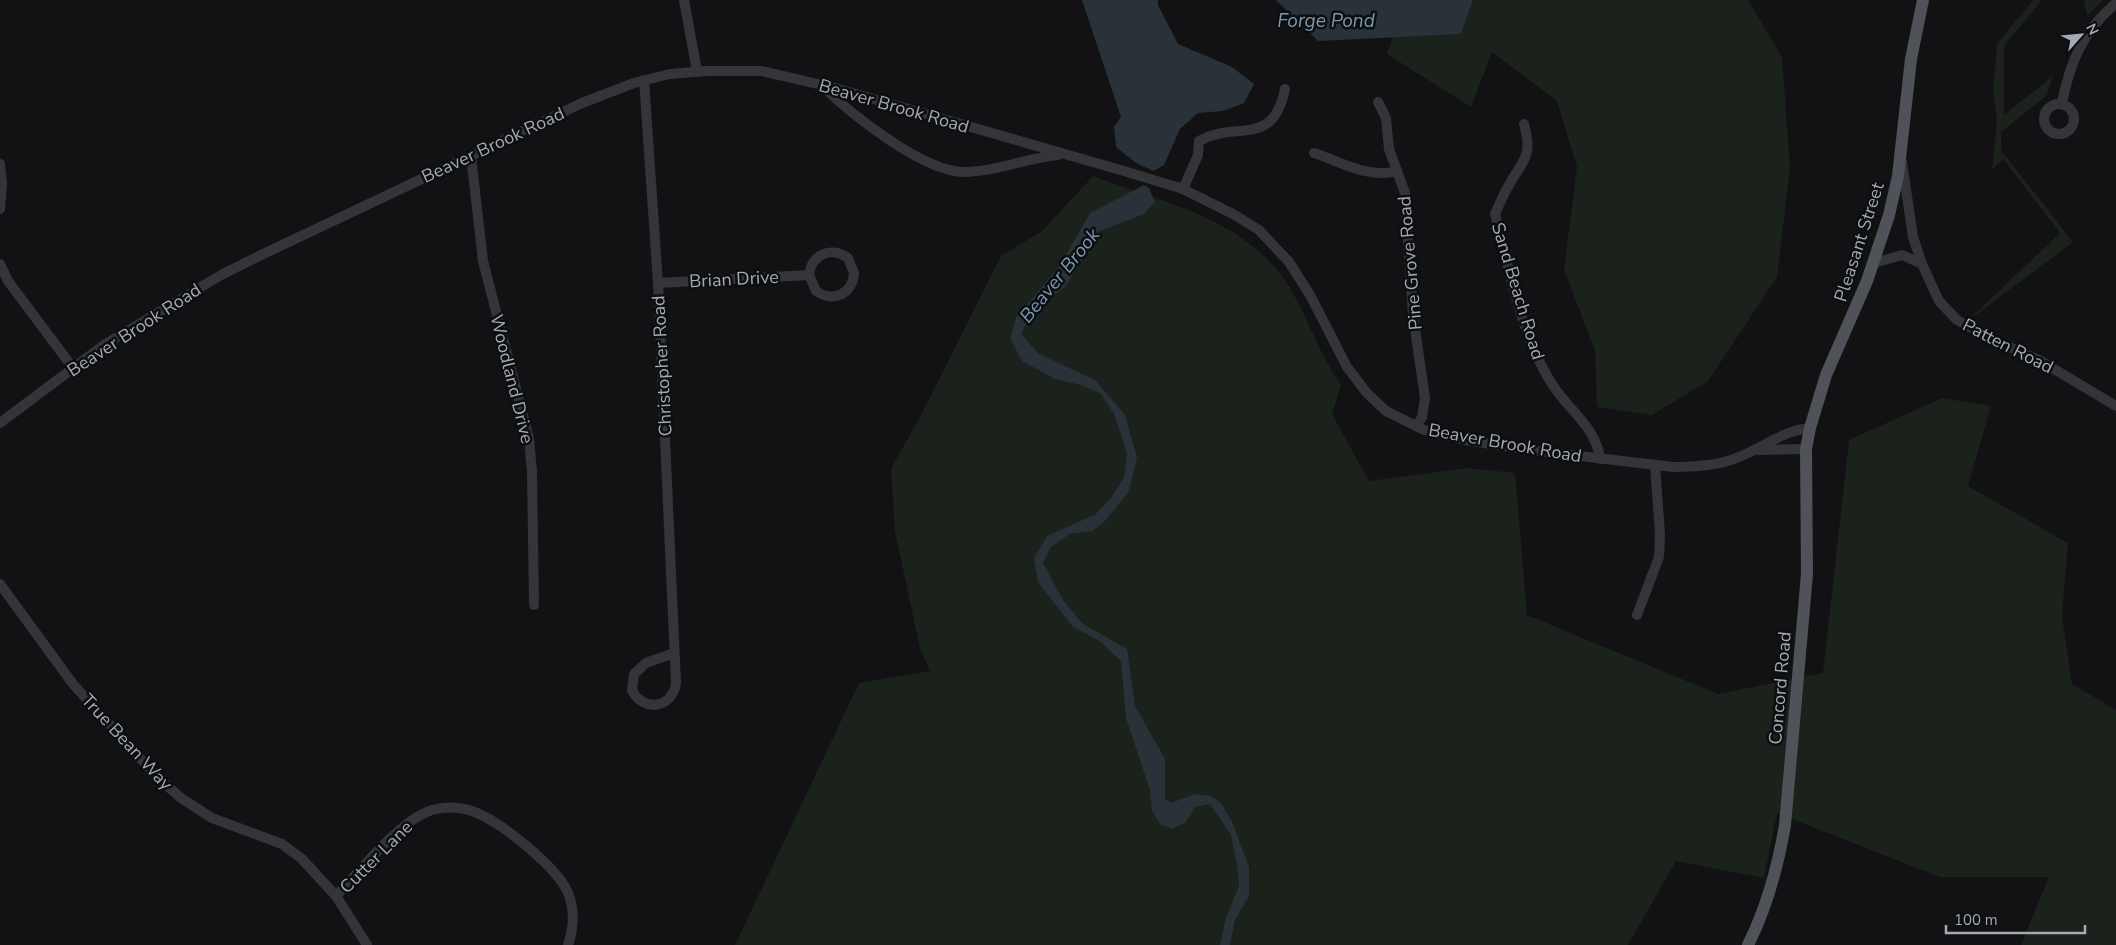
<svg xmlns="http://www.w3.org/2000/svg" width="2116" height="945" viewBox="0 0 2116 945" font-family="'Nunito Sans',sans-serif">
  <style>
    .green { fill: #1a221b }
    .water { fill: #283238 }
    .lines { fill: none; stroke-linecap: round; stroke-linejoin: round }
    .minor { stroke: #333539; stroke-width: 10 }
    .major { stroke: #4f5258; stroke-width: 12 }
    .labels { text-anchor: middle; stroke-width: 5; stroke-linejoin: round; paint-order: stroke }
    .street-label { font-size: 18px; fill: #a3aab5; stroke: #0d0e0f }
    .water-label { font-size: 19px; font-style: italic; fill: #789ab3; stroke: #0d0e0f }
  </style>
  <rect width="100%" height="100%" fill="#121214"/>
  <g class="green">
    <path d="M1473,0h275l34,57 8,111 -13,109 -69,104 -56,34 -55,-8 -2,-56 -31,-82 13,-102 -20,-66 -65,-49 -21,55 -84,-53 6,-17 68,-3z"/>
    <path d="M2033,0h9l-38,46v69l49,-39 -6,19 -46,37v18l72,92 -108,81 95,-90 -57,-74 -11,11 5,-49 -4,-31 4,-46z"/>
    <path d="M2084,0h19l-16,16z"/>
    <path d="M1093,176c70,27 151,41 195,109 20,32 31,69 53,100l-9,29 37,67 98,-13 48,5 12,142 191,79 105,-21 26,-233 93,-42 49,8 -23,80 100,57 -6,74 10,67 44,26v235h-95l28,-68h-109l-163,-64 -13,65 -88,-17 -48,84h-893l124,-262 71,-12 -10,-22 -25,-118 -4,-63 27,-47 83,-165 41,-25z"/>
  </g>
  <g class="water">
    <path d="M1082,0h76v5l20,39 54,23 22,17 -10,19 -21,8 -25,2 -18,16 -16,36 -11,6 -17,-8 -20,-16 -2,-20 7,-10z"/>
    <path d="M1276,0h197l-12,34 -143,7z"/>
    <path d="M1144,185l5,3 6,14 -11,12 -44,17 -35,56 -22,16 -14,15 -8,16 18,20 56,26 30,35 12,43 -9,35 -24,29 -12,9 -22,3 -19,13 -8,16 20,37 20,24 44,25 8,57 30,53v40l6,4 24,-9 16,2 10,7 11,19 17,45v29l-14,24 -5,25h-10l6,-27 13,-32 -2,-21 -6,-30 -21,-31 -15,3 -9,15 -14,7 -12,-5 -8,-13 -2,-21 -24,-72 -5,-57 -23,-21 -25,-13 -35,-45 -4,-24 13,-22 49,-22 14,-15 14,-21 3,-25 -13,-39 -13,-20 -20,-9 -26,-6 -33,-18 -12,-23 6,-20 45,-54 29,-51z"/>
  </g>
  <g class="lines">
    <g class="minor">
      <path d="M684,0l13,71"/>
      <path d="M644,80l14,203 18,400c-3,25 -33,30 -44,7l2,-16 12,-11 28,-10"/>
      <path d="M821,85c30,29 104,89 146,87 31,-1 60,-14 91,-17"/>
      <path d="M1378,102l8,16 3,31 16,44 8,122 12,83 -3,19 -6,9"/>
      <path d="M2062,103c8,-41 21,-72 54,-100"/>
      <circle cx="2059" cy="119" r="15"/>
      <path d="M1524,124c9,33 0,34 -15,61 -6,10 -10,20 -14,29 14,55 27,126 59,173 16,24 43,42 46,72"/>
      <path d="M1314,153c28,9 54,26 83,18"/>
      <path d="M471,156l12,105 46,178 3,33 2,133"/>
      <path d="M1902,162l11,75 9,27"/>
      <path d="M0,164l2,19 -2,26"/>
      <path d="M1183,189l15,-34 1,-14c36,-21 74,8 86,-52"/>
      <path d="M1874,263l28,-8 20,9 17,37 18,19 36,20 46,20 77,46"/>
      <path d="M0,264l8,17 65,87"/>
      <path d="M658,283l151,-8 7,16c17,12 37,3 38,-18l-6,-15c-16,-12 -37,-4 -39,17"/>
      <path d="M0,423l104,-78 117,-70 36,-18 325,-154 52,-20 36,-9 36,-3h56l73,17 289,83 59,18 50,25 26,16 30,32 21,33 37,72 19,25 20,19 38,19 41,10 65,10 143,17c19,0 39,-1 58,-7 28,-9 49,-29 79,-32"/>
      <path d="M1759,450l47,-1"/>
      <path d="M0,584l73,100 85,94 23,20 31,20 70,26 20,15 34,37 31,49"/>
      <path d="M1637,615l22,-58 1,-23 -5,-69"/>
      <path d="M336,896c24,-25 64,-76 96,-86 15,-4 32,-3 45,3 25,10 81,55 91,80 7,17 6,34 0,52"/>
    </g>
    <path class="major" d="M1748,945c19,-38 30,-79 37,-120l22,-251 -1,-125 4,-21 16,-53 41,-94 22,-66 9,-39 13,-117 12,-59"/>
  </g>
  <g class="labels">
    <g class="street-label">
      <text transform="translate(894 106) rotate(16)" y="6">Beaver Brook Road</text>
      <text transform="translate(493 145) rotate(-25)" y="6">Beaver Brook Road</text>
      <text transform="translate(1859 242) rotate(-72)" y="6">Pleasant Street</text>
      <text transform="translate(1410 263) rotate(-95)" y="6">Pine Grove Road</text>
      <text transform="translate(734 279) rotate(-3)" y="6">Brian Drive</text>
      <text transform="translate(1518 291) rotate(73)" y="6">Sand Beach Road</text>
      <text transform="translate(134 330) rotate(-33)" y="6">Beaver Brook Road</text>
      <text transform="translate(2008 346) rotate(27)" y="6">Patten Road</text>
      <text transform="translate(662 366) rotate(-93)" y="6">Christopher Road</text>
      <text transform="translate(512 379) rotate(76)" y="6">Woodland Drive</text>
      <text transform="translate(1505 443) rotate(10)" y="6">Beaver Brook Road</text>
      <text transform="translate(1780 688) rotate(-85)" y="6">Concord Road</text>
      <text transform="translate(127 742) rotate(47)" y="6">True Bean Way</text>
      <text transform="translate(376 857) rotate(-45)" y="6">Cutter Lane</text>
    </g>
    <g class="water-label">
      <text x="1326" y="27">Forge Pond</text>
      <text transform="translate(1059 275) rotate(-51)" y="7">Beaver Brook</text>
    </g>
  </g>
  <g transform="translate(2081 35) rotate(63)" stroke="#0d0e0f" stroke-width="4" paint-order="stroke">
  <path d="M0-4L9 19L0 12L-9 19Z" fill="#a3aab5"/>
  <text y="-8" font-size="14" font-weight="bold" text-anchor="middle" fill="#a3aab5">N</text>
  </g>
  <path d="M1946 925v8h139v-8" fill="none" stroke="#a3aab5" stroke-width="2.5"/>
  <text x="1954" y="925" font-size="15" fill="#a3aab5" stroke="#0d0e0f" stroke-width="4" paint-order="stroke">100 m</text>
</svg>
